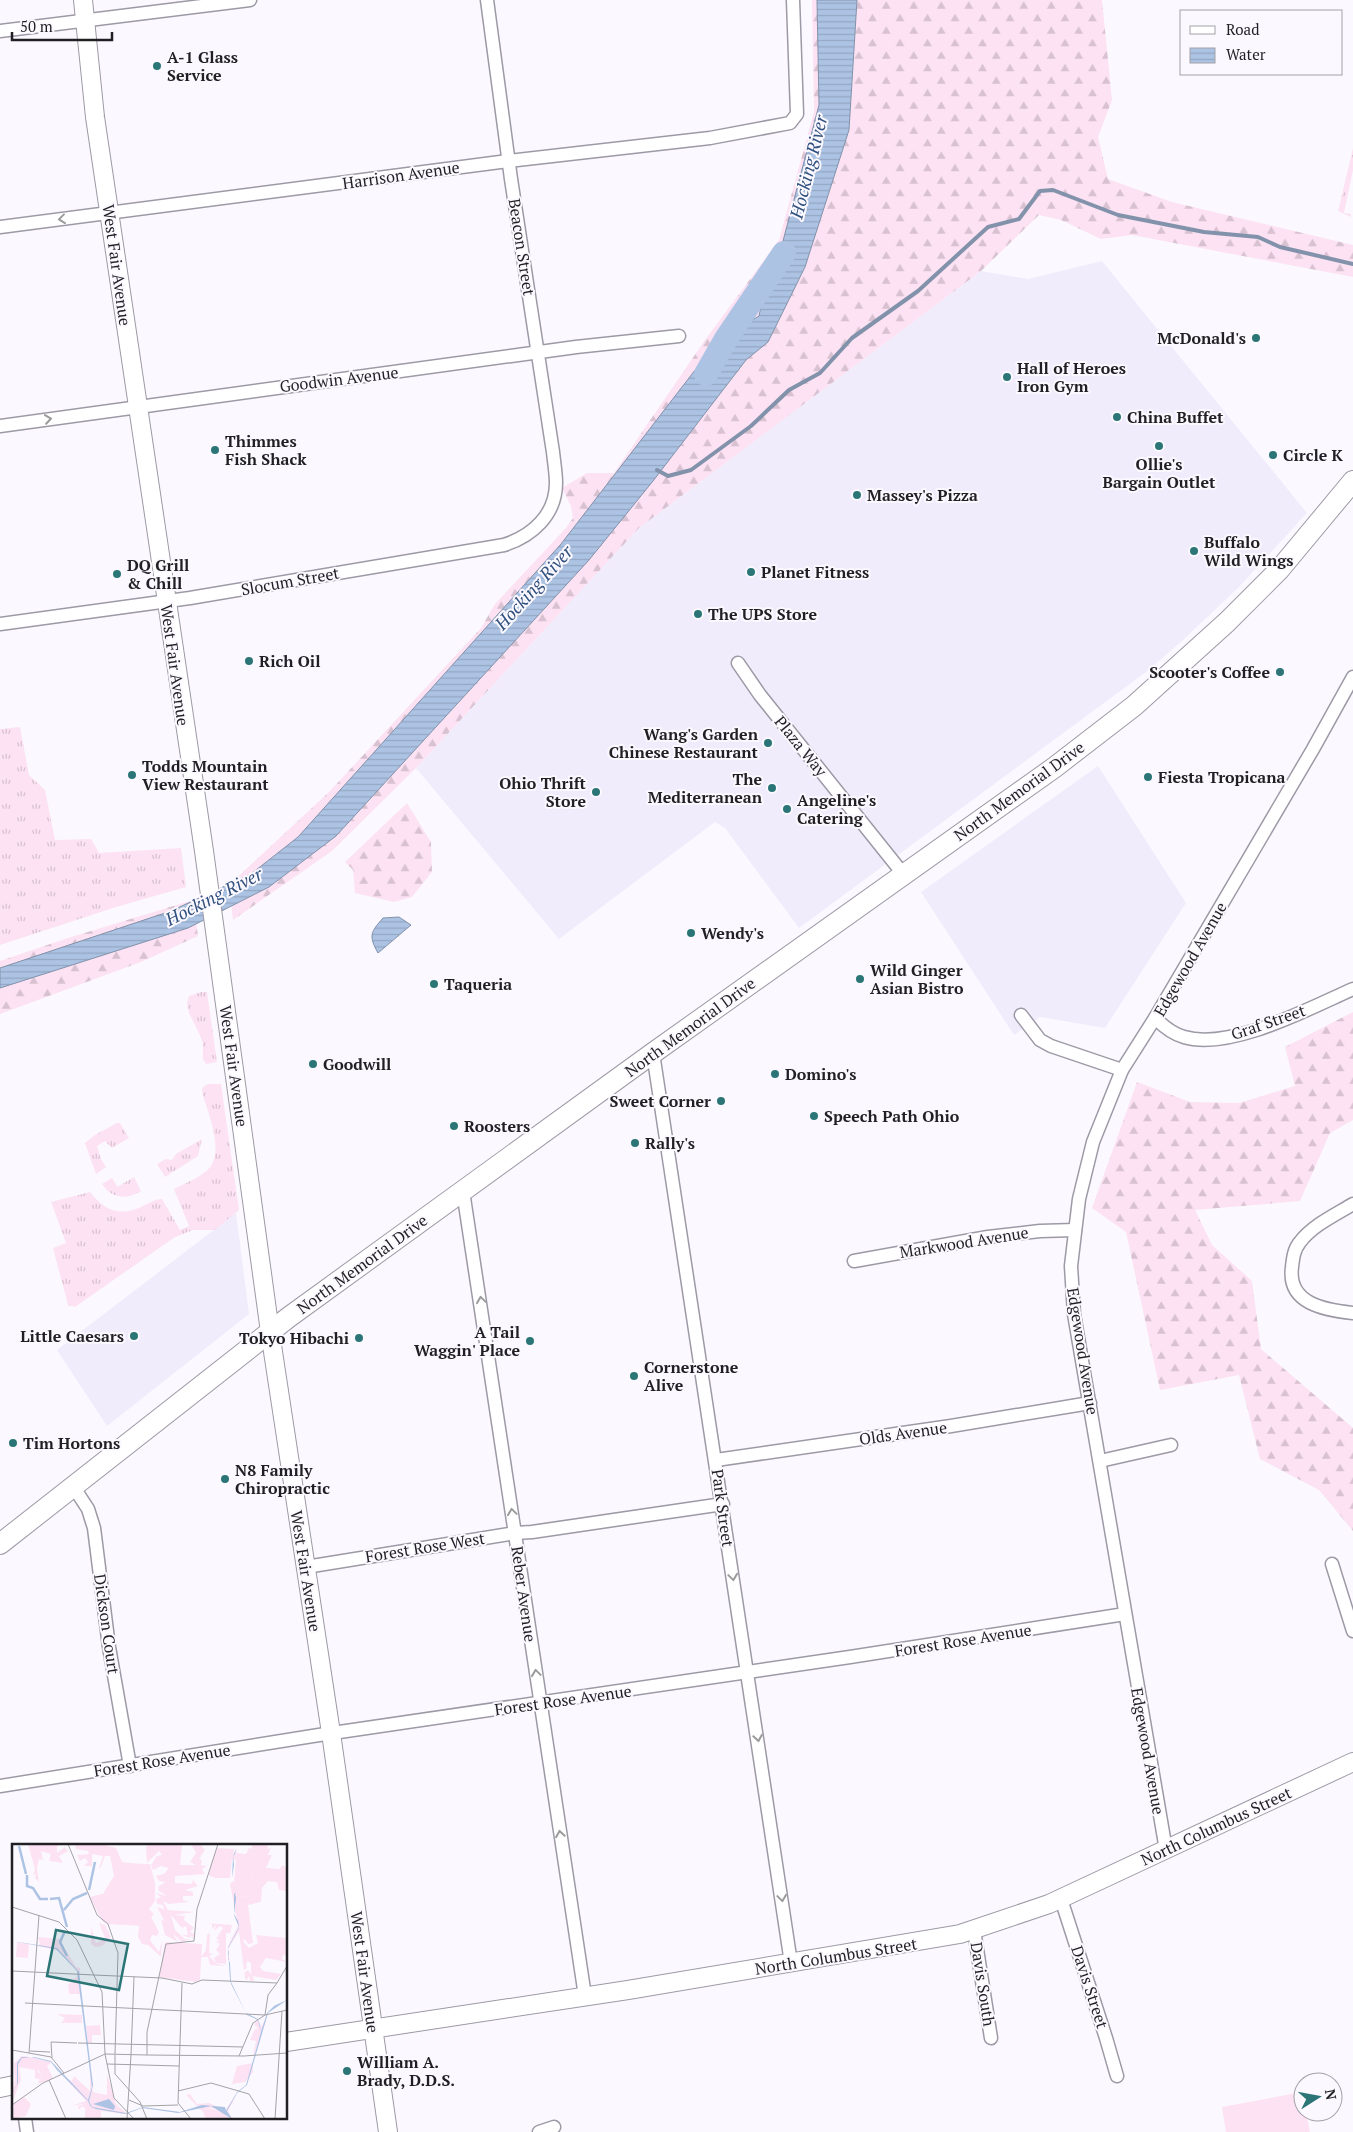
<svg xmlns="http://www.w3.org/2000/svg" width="1353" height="2132" viewBox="0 0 1353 2132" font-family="'PT Serif',serif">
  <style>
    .built { fill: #f0ecfc }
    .grass { fill: url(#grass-tufts) }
    .forest { fill: url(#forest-firs) }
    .green { fill: #fce2f3 }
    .water { fill: url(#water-rules); stroke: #8292aa }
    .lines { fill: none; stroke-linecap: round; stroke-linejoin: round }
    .stream { stroke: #8292aa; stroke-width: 4 }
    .river { stroke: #acc3e4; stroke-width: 24 }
    .street-casing { stroke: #9d99a6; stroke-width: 15 }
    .secondary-casing { stroke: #9d99a6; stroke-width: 20 }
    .primary-casing { stroke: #9d99a6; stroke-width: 22 }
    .street { stroke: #fff; stroke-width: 12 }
    .secondary { stroke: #fff; stroke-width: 18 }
    .primary { stroke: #fff; stroke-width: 20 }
    .oneway { stroke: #9b9a9c }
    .poi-dot { fill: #2b7576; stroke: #fbf9ff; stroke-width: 2 }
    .labels { text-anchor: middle; stroke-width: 4; stroke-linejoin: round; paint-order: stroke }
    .poi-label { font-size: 16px; font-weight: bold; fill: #201f23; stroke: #fbf9ff; text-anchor: start }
    .street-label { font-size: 16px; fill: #201f23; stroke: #fbf9ff }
    .water-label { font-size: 18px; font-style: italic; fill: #31517e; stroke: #fbf9ff }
    .inset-river { fill: none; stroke: #acc3e4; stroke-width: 2.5 }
    .inset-road { fill: none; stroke: #a3a2a7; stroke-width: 1 }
    .view { fill: #2b7576; fill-opacity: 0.15; stroke: #2b7576; stroke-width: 2.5 }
    .inset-edge { fill: none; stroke: #201f23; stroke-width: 2.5 }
  </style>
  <defs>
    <pattern id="grass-tufts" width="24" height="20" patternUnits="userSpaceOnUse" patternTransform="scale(1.25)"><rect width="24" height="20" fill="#fce2f3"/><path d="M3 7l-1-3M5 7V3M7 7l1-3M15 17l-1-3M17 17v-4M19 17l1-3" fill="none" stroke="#d8c1d0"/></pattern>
    <pattern id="forest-firs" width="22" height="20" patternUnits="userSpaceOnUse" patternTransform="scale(1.25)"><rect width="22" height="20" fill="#fce2f3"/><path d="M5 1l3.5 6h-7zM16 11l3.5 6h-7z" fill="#d8c1d0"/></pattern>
    <pattern id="water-rules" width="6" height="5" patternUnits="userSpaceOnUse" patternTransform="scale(1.25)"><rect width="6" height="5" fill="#acc3e4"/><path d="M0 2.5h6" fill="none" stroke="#94a7c3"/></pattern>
  </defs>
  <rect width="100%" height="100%" fill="#fbf9ff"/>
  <g class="built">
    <path d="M1102,261l205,252 -69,75 -56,53 -36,31 -347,256 -74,-100 -10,-6 -156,117 -143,-171 223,-240 342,-257 47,8z"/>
    <path d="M1098,766l88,137 -81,125 -65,-11 -26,18 -93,-143z"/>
    <path d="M236,1213l13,101 -142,112 -50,-76z"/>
  </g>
  <g class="grass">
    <path d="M1353,148v22l-9,43 7,1v3l-13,-6z"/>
    <path d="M20,727l9,48 16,15 10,50 36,-1 8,14 82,-5 5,39 -70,20 -116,38v-216z"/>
    <path d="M201,992h6l10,70 -11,2 -3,-5v-15l-4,-11 -10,-20 -2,-10 2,-7z"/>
    <path d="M208,1084h13l18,126 -24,20h-22l-18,7 -100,70 -7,-2 -15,-57 13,-5 -15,-41 39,-10c15,19 30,25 53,14 6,-3 12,-7 19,-7l18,31 9,-4 -15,-37c10,-5 22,-10 31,-17 23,-17 2,-59 -3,-81l1,-4z"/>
    <path d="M117,1123h3l9,15 -17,10 -7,-7 -8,5 4,13 5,8 -10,7 -11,-31 10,-8z"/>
    <path d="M202,1139l-4,17 -33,21 -8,-13 9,-5 6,1 4,-6z"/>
    <path d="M134,1177l7,14c-14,9 -29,8 -39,-7l10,-6 5,8h2z"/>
  </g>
  <g class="forest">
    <path d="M812,0h290l10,100 -14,37 10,42 64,23 181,43v32l-221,-42 -31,4 -40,-19 -22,-5 -58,56 -342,257 -223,240 -84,83 -99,69 -4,-35 101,-94 151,-163 14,-24 70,-75 8,-11 -2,-12 -9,-18 25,-15h27l91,-133 74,-100 35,-128z"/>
    <path d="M407,803l24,39 1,30 -20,25 -18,5 -39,-9 -2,-23 -8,-8z"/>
    <path d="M193,900l5,36 -57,26 -141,52v-53l68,-23z"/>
    <path d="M1353,1012v108l-23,13 -30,68 -105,9 17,35 40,36 9,68 92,79v103l-34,-41 -59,-31 -21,-84 -79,15 -34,-158 -34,-24 45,-126 53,20 49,1 56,-17 -10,-39z"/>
  </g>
  <path class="green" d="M1302,2092l1,20h3l4,20h-84l-4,-25z"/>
  <g class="water">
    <path d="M817,0h40l-8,130 -44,137 -37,75 -22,18 -93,121 -64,79 -253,276 -67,51 -81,41 -188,60v-20l171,-57 80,-37 47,-37 263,-293 148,-192 23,-10 12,-17 15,-9 11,-55 13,-20 36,-136z"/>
    <path d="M399,917l12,8 -33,28c-10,-18 -7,-21 5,-35z"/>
  </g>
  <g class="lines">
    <path class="stream" d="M657,470l11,6 23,-6 60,-44 38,-36 31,-17 32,-35 66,-47 70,-64 31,-8 21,-28 13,-1 65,25 86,17 54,5 22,10 73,17"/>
    <path class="river" d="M706,374l20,-35 58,-86"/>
    <defs>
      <g id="street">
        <path d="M0,31l250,-31"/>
        <path d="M0,227l508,-66 202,-23 80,-15 7,-9 -4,-114"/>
        <path d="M0,426l576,-79 103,-11"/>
        <path d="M0,624l190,-26 314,-53c28,-9 52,-30 52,-62 0,-10 -2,-21 -3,-31l-42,-273 -24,-179"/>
        <path d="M738,663l22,32 144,180"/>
        <path d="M1021,1015l19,25 11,6 71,24"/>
        <path d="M1155,1018c8,8 18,16 29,19 46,14 126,-29 169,-48"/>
        <path d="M653,1053l138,910"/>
        <path d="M463,1191l122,805"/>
        <path d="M1353,1204c-18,11 -40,21 -53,38 -6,7 -7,16 -8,25 -5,37 33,43 61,46"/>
        <path d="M854,1261l134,-24 52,-6 35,-1"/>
        <path d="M716,1460l235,-34 139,-23"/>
        <path d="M1100,1461l71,-16"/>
        <path d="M73,1486l15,23 6,19 15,119 21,119"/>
        <path d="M1332,1564l21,67"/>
        <path d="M306,1567l209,-34 17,-1 191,-28"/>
        <path d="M0,1786l319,-51 531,-78 275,-43"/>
        <path d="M1166,1850l-92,-536 -3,-48 8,-67 14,-57 29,-72 33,-52 158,-269 40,-72"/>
        <path d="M1061,1899l45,139 11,38"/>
        <path d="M974,1930l17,108"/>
        <path d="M25,2118l2,14"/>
        <path d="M539,2132l15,-5"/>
      </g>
      <g id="secondary">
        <path d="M83,0l12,117 109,734 66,481 61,401 57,399"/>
        <path d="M286,2042l342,-52 332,-56 89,-30 304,-142"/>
        <path d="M0,2088l14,-3"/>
      </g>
      <path id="primary" d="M0,1544l289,-227 364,-264 402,-286 79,-61 93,-84 52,-52 74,-89"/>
    </defs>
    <use href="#street" class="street-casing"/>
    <use href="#secondary" class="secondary-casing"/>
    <use href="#primary" class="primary-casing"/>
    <use href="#street" class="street"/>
    <use href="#secondary" class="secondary"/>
    <use href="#primary" class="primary"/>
  </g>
  <defs><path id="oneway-chevron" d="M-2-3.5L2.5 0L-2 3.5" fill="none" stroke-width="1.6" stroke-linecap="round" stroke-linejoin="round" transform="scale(1.25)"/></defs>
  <g class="oneway">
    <use href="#oneway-chevron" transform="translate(62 219) rotate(173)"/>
    <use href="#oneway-chevron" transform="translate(48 419) rotate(-8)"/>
    <use href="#oneway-chevron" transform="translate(481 1300) rotate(-98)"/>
    <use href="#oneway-chevron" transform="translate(512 1512) rotate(-98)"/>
    <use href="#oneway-chevron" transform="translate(733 1577) rotate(82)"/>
    <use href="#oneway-chevron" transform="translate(536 1673) rotate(-98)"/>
    <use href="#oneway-chevron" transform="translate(758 1738) rotate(81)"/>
    <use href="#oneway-chevron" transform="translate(560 1834) rotate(-99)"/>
    <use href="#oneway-chevron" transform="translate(782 1898) rotate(82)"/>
  </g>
  <g class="poi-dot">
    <circle cx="157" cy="66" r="5"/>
    <circle cx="1256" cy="338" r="5"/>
    <circle cx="1007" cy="377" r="5"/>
    <circle cx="1117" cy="417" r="5"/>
    <circle cx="1159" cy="446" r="5"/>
    <circle cx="215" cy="450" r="5"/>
    <circle cx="1273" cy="455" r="5"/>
    <circle cx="857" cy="495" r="5"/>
    <circle cx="1194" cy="551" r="5"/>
    <circle cx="751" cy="572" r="5"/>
    <circle cx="117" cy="574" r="5"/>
    <circle cx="698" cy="614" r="5"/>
    <circle cx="249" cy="661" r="5"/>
    <circle cx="1280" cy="672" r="5"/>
    <circle cx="768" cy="743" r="5"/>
    <circle cx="132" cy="775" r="5"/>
    <circle cx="1148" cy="777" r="5"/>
    <circle cx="772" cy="788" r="5"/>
    <circle cx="596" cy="792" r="5"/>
    <circle cx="787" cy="809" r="5"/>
    <circle cx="691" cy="933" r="5"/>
    <circle cx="860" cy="979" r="5"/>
    <circle cx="434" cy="984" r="5"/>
    <circle cx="313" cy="1064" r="5"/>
    <circle cx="775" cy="1074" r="5"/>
    <circle cx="721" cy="1101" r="5"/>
    <circle cx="814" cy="1116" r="5"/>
    <circle cx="454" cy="1126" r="5"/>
    <circle cx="635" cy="1143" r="5"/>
    <circle cx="134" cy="1336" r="5"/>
    <circle cx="359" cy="1338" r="5"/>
    <circle cx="530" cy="1341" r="5"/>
    <circle cx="634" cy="1376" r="5"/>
    <circle cx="13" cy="1443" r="5"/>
    <circle cx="225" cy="1479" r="5"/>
    <circle cx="347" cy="2071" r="5"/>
  </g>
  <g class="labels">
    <g class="poi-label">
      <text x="167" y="63">A-1 Glass<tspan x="167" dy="18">Service</tspan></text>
      <text x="1246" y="344" text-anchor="end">McDonald's</text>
      <text x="1017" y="374">Hall of Heroes<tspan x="1017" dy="18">Iron Gym</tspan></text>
      <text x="1127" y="423">China Buffet</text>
      <text x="225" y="447">Thimmes<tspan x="225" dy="18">Fish Shack</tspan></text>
      <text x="1283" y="461">Circle K</text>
      <text x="1159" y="470" text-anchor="middle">Ollie's<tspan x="1159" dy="18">Bargain Outlet</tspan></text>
      <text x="867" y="501">Massey's Pizza</text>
      <text x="1204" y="548">Buffalo<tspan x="1204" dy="18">Wild Wings</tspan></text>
      <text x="127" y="571">DQ Grill<tspan x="127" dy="18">&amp; Chill</tspan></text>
      <text x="761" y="578">Planet Fitness</text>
      <text x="708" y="620">The UPS Store</text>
      <text x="259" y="667">Rich Oil</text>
      <text x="1270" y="678" text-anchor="end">Scooter's Coffee</text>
      <text x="758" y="740" text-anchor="end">Wang's Garden<tspan x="758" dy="18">Chinese Restaurant</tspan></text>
      <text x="142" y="772">Todds Mountain<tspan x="142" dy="18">View Restaurant</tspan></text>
      <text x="1158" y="783">Fiesta Tropicana</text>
      <text x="762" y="785" text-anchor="end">The<tspan x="762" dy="18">Mediterranean</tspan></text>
      <text x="586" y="789" text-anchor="end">Ohio Thrift<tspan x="586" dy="18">Store</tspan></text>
      <text x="797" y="806">Angeline's<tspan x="797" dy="18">Catering</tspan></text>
      <text x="701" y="939">Wendy's</text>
      <text x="870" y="976">Wild Ginger<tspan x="870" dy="18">Asian Bistro</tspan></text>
      <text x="444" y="990">Taqueria</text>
      <text x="323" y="1070">Goodwill</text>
      <text x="785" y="1080">Domino's</text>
      <text x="711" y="1107" text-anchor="end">Sweet Corner</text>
      <text x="824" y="1122">Speech Path Ohio</text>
      <text x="464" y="1132">Roosters</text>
      <text x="645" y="1149">Rally's</text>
      <text x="520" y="1338" text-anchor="end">A Tail<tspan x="520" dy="18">Waggin' Place</tspan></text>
      <text x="124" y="1342" text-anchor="end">Little Caesars</text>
      <text x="349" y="1344" text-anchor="end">Tokyo Hibachi</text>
      <text x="644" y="1373">Cornerstone<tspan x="644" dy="18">Alive</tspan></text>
      <text x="23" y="1449">Tim Hortons</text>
      <text x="235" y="1476">N8 Family<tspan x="235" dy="18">Chiropractic</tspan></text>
      <text x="357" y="2068">William A.<tspan x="357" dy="18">Brady, D.D.S.</tspan></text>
    </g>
    <g class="street-label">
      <text transform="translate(401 175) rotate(-8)" y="6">Harrison Avenue</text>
      <text transform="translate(522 247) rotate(81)" y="6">Beacon Street</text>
      <text transform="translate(117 265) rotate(82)" y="6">West Fair Avenue</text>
      <text transform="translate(339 379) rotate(-7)" y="6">Goodwin Avenue</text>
      <text transform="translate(290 581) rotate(-10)" y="6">Slocum Street</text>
      <text transform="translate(175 665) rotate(82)" y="6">West Fair Avenue</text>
      <text transform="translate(801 746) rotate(51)" y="6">Plaza Way</text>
      <text transform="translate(1019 791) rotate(-36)" y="6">North Memorial Drive</text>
      <text transform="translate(1190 959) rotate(-60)" y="6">Edgewood Avenue</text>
      <text transform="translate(1268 1022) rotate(-19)" y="6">Graf Street</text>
      <text transform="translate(690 1027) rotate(-36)" y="6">North Memorial Drive</text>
      <text transform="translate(234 1066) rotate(82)" y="6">West Fair Avenue</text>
      <text transform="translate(964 1242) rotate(-9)" y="6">Markwood Avenue</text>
      <text transform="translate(362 1264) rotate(-36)" y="6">North Memorial Drive</text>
      <text transform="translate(1083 1351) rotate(81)" y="6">Edgewood Avenue</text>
      <text transform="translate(903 1433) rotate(-8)" y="6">Olds Avenue</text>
      <text transform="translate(723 1508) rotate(82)" y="6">Park Street</text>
      <text transform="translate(425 1547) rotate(-9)" y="6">Forest Rose West</text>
      <text transform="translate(306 1571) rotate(81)" y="6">West Fair Avenue</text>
      <text transform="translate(524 1594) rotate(82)" y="6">Reber Avenue</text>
      <text transform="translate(107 1624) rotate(82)" y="6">Dickson Court</text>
      <text transform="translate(963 1640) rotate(-9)" y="6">Forest Rose Avenue</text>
      <text transform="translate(563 1700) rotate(-8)" y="6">Forest Rose Avenue</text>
      <text transform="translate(1148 1751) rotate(80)" y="6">Edgewood Avenue</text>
      <text transform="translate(162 1760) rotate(-9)" y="6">Forest Rose Avenue</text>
      <text transform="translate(1216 1826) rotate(-25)" y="6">North Columbus Street</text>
      <text transform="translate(836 1956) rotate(-9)" y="6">North Columbus Street</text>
      <text transform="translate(365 1972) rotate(82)" y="6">West Fair Avenue</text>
      <text transform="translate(983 1984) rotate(81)" y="6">Davis South</text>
      <text transform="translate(1090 1987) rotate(72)" y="6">Davis Street</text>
    </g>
    <g class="water-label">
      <text transform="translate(809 167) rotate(-76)" y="6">Hocking River</text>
      <text transform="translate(534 588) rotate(-48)" y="6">Hocking River</text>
      <text transform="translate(214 897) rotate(-27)" y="6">Hocking River</text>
    </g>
  </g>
  <g transform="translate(12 1844)">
    <rect width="275" height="275" fill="#fbf9ff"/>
    <path d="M205,4l17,1 -1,7 4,-7 -1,9 1,-5 9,1 3,-6 13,1v9l-4,-1 -3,8 -5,3 4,14 -4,15 -8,-1 -8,-13 2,-24 -2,2 -2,-3 -2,20h-15l-7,-3zM66,131l2,19h-11l-1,-9zM45,170l25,1v8h-21l4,-5z" fill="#fce2f3"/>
    <path d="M16,0h35l-6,2v7l8,-6 3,4 -9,5 4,7 -14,-2 2,-7 -10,-3 2,9 -4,-1 -2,9 2,14 -4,-4 1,-5 -3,3 2,-7zM63,0l30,1 11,3 6,14 26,3 6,22 1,14 -6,8 5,5 -3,3 8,15 -2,4 -5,-1 -2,5 9,12 3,-12 -1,17 -13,-12 -6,-1 -4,-7 1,-11 -13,-16 -19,-9 -3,-9 10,-16 -4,-20h-5l-4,11 -9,5 7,-4 4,-12 -11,-2v12h-8l4,-4 -3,-4 -5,3 -3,-6 12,-1 -1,-3 -12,-2zM137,0l33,1 -2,20h16l-6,-3 6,-9 -5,-9h9l5,6 -6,9 3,1 -1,5 6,1 -5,3 3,5 -30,2v7l17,1 1,-4 5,6 -13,4 8,2v4h-10v4l6,2 -20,2 -6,-3 5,9 26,2 -19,3 10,1 -1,4 10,8 -4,4 4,2 -1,5 -2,-4 -1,3 -8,-3h6l-2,-9 -4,2 -11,-13 4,15 10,9h5l-8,3 -9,-8 5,8 -13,-7 -4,-16 4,3 -8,-15 7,2 -1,-4 -6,-1 -1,-5 5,-2 -5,-4 11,3 -8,-5 -1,-4 7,-5 -6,-1 -3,-5 8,-2 5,-6 -8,-2 -8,4 -2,-5 6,-9 5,-1 -3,-4 -12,12 -1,-16zM240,0h15l1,5 3,-1 -3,7h4l-6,13 14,1 2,-4 5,3v23l-8,-1 -2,-8 -9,-1 -6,7 -1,14 -13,3 5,38 -5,1 -3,-5 -2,2 6,7 9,-5 -2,-8 30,3 1,19 -4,-3 -1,5 5,3 -21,-4 -6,9 3,4 18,3 -5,6 -23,-4 1,5h-4l-1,-5 -3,5 -2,-8 4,-3 3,4v-11l-4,-2 2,-5 -3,9 1,3 -3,2 -5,-38 -11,16 2,18 -2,-7v-13l10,-20 -8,-42 3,-3 9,15 8,1 4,-15 -4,-14 5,-3 1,-8h6v-7l-10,-2zM87,79l6,2 6,12 -9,9 -7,1 -4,-3v-17l5,16 9,-5zM192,79l28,2 -2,8h-4v31l-10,-1 -2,-5 6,-4 -4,-4 4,-6 -4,-2 4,-2 -4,-1 7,-11 -3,-2 -6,5 2,-6 -4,4v-5zM53,85l-4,13 15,25 4,1v6l-20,-23 -23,-5 3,-2 -2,-7 22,2zM198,89l-1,20 4,1 -4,2 8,8 10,2 -17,-1 -2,-8h-7l5,-7 1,-15zM256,171l-14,40h-1l3,-14 -6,-1 5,-11h3l-4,-5 4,-4 3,7zM9,212h6l18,25 -6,3 -1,-3 3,-1 -6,-2v-8l-16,-3 2,13 -9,23v-15l4,-5 -4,3 3,-5 -1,-17zM78,217l3,31 14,3v-21l9,30 11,10 -26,-3 -13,-8 -17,3 15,-5 -23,-25 9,5 2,-5 16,15zM178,250l7,10 12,-1 16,7 12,-16 -9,17 5,8 -6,-2 -1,-6 -17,-3 -6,4 -17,-17z" fill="#fce2f3"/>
    <path d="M194,264l19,4 4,7h-23l-3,-7z" fill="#fce2f3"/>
    <path d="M93,49l2,8 37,13 -1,12 -35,-2 -6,-3 -12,-24z" fill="#fce2f3"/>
    <path d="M104,19l34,1 5,19v17l-12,-1v15l-29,-17 -1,-12 7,-19zM5,98l12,2 -1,14 -12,-1zM153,98l37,2 -2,36 -4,2 -37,-5zM88,181l1,10h-9v8h-4l-2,-17zM17,213l23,5 -5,4 6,12 -8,4 -6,-11 -19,-11zM241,219v9l-8,10 -13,2 5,-18zM79,250l20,3 12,17 -22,-4v9h-16v-11l-3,-2 -3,4 -1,-4 11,-4zM12,253l7,7 -5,12 -14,3 2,-15z" fill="#fce2f3"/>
    <path d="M224,5l-1,5 -2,2 1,9 -2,13 4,15 -1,2 1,2v2l-2,15 4,7 1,5v2l-11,21 1,3v3l-1,4 2,4 1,19 13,27 2,4 12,6 2,6 1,7 6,-19 7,-7 4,-2 9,-4 -19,13 -21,72 -10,8 -10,18 5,8 -21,-13 -33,7 -36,-5 -16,6 -30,-5 -5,-2 -3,-6 -31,-31 -6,-8 -20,-5 -9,1 -4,6v19l-6,11 5,-10v-21l5,-6h12l17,4 37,39 4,-13 -15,-116 -21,-22 -44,-8 45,7 22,24 14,113 -4,16 3,6 34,6 17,-6 37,5 22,-7 23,2 1,4 11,-19 9,-7 15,-53 -3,-12 -11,-5 -16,-31 -1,-4 -2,-32 11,-21 -5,-12v-21l2,-1 -4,-15 1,-22zM97,255l6,7 -1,4 -21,-6z" fill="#acc3e4"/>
    <path class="inset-river" d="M7,2l7,28M15,31v11l6,2 7,11h8M77,46l6,-28M38,55l9,-1 8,29M52,66l9,-11 14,-6M53,87l-5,11 7,14"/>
    <path class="inset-road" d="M56,0l29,71 11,9 10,29 -3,101M0,63l47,15 18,18 25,52 3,62 -62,29 -31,22M0,127l82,4M82,131l68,3 30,6 10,-4 75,3M170,139l-4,120 13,16M265,139l10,-17M13,159l240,12M253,171l3,-20 9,-12M253,171l22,-5M66,199l165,4M0,206l39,7 13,16M18,207l20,1M17,209l10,-138M103,211v19l25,28 7,17M119,211l3,-78M135,211l97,1 43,-3M227,212l14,-33 12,-8M40,214l-1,-16 26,1M95,220l72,2M37,236l17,39M166,247l33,-8 38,11 16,25M117,256l14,6 35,-1M115,275l4,-64M122,275l-20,-21 -9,-44 42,1v-23l19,-88 28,-3 3,-32 21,-65M263,275l7,-108"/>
    <path class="view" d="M44,86l72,14 -9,46 -72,-14z"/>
    <rect width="275" height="275" class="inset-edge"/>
  </g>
  <rect x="1180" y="10" width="162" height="65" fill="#fbf9ff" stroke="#a3a2a7"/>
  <rect x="1190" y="26" width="25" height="8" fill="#ffffff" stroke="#a3a2a7"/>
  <text x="1226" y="35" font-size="15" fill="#201f23">Road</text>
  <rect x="1190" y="48" width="25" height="15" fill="url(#water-rules)" stroke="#a3a2a7"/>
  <text x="1226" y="60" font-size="15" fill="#201f23">Water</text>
  <g transform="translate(1318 2097) rotate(79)"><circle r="24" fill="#fbf9ff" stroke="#a3a2a7"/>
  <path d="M0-4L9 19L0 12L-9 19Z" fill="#2b7576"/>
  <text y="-8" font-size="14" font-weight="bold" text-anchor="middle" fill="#201f23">N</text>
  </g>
  <path d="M12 32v8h100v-8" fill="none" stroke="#201f23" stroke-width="2.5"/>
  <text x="20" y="32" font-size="15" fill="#201f23" stroke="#fbf9ff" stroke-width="4" paint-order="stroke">50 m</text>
</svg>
